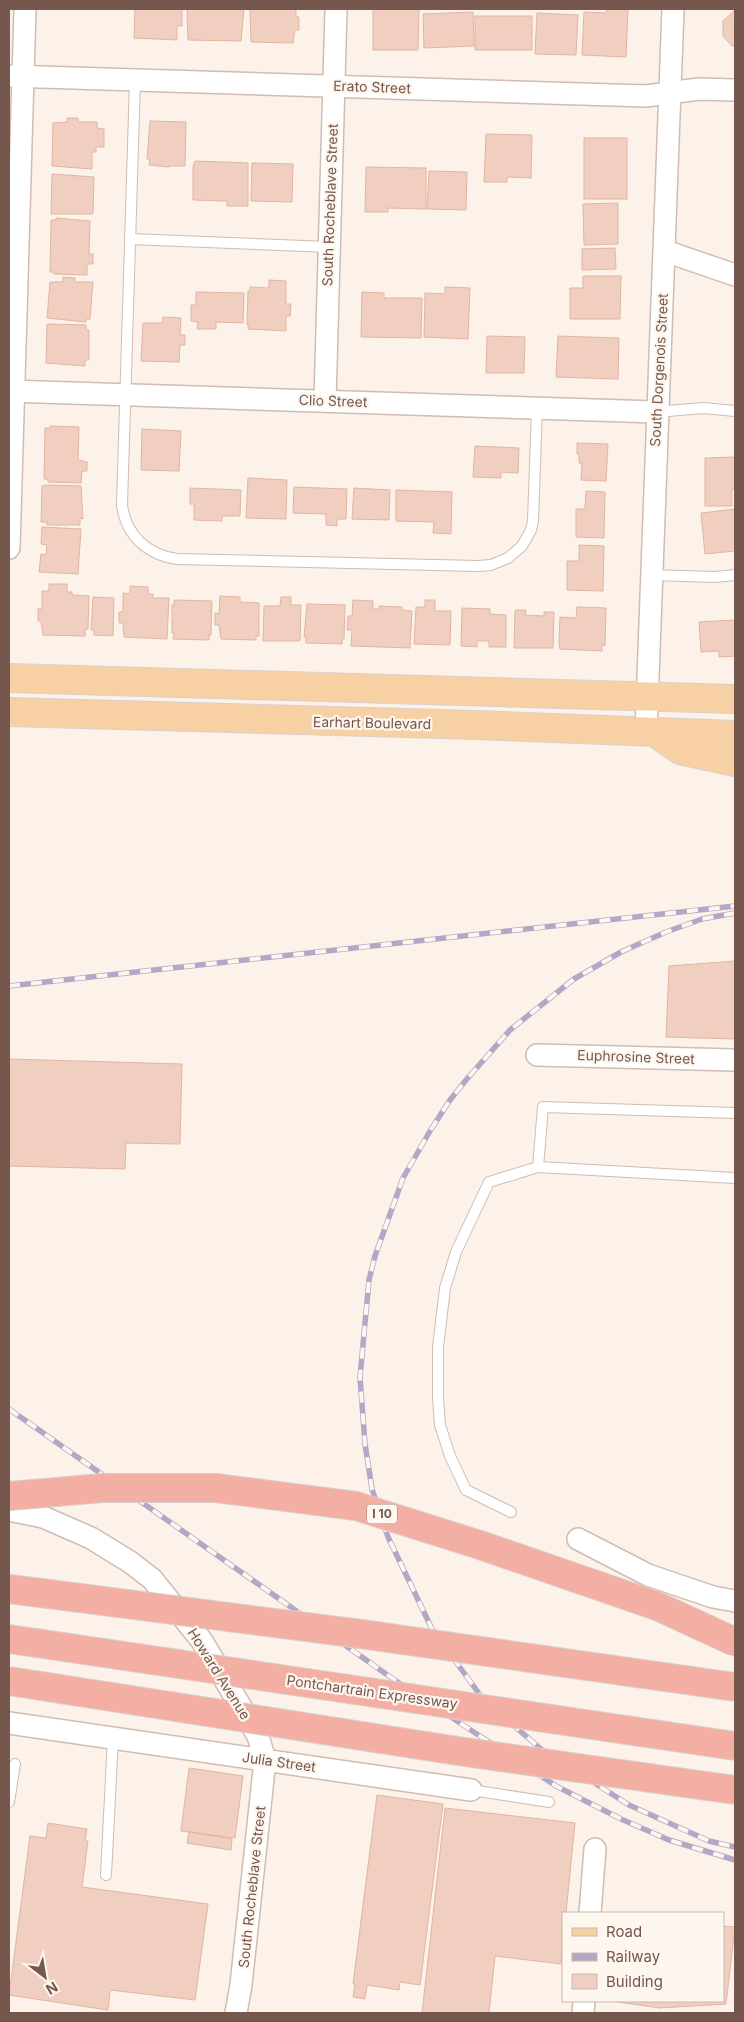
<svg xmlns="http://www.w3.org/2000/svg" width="744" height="2022" viewBox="0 0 744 2022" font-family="Inter,sans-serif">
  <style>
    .building { fill: #f0cfc1; stroke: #e2b4a2 }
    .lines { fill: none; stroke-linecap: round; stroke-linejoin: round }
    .lane-casing { stroke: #d0bcb1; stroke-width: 12 }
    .street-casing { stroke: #d0bcb1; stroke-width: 24 }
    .primary-casing { stroke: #d9d0cd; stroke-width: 30 }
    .highway-casing { stroke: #d9d0cd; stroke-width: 30 }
    .lane { stroke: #fff; stroke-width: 10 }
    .street { stroke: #fff; stroke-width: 21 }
    .primary { stroke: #f7d0a4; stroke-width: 28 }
    .highway { stroke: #f3afa3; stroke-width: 28 }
    .rail-casing { stroke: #b4a7c6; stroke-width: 5.5 }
    .rail { stroke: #fef7ef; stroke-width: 4; stroke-dasharray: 11; stroke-linecap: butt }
    .highway-bridge-casing { stroke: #d9d0cd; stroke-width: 30; stroke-linecap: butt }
    .highway-bridge { stroke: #f3afa3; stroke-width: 28 }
    .labels { text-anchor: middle; stroke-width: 4.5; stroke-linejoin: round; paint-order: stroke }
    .shield { fill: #fef7ef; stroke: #9f877e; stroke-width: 1 }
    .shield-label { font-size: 12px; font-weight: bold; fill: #76574d }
    .street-label { font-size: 14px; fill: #76574d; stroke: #fef7ef }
  </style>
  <rect width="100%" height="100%" fill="#fcf2e9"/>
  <g class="building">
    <path d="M135,9h47v17h-5v14l-43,-2z"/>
    <path d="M190,9h54l-3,32 -53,-1 -1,-30z"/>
    <path d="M250,9h46v8h3v13h-4l-2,13 -42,-1z"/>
    <path d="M373,9h46l-1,41h-45z"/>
    <path d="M606,9h22l-2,48 -44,-2 2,-43 22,1z"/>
    <path d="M734,11h1v35h-3l-9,-10v-15z"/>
    <path d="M473,12l1,34 -50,2 -1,-34z"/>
    <path d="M537,13l41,2 -2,40 -41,-1z"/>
    <rect x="475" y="16" width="57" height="34"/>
    <path d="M67,118h11v4h19v6l7,1v18h-8v5h-4v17l-40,-3 1,-43 14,-1z"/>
    <path d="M150,121l36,1 -1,44h-16v1l-20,-2 1,-6h-3z"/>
    <path d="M486,134l46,1 -1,43 -24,-1v5h-23z"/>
    <rect x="584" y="138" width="43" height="61"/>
    <path d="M195,161l53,2v43h-21v-5l-34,-1v-33z"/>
    <path d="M252,163l41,1 -1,38 -41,-1z"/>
    <path d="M366,167l60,1v41l-38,-1v4h-23z"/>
    <path d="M429,171l38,1 -1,38 -39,-1z"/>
    <path d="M52,174l42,3 -1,37h-42z"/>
    <path d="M618,203v41l-34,1 -1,-41z"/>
    <path d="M56,218l34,3 -1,33h4v10h-6v11l-33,-1v-2h-4l1,-52h5z"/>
    <path d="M615,248l1,21 -34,1v-21z"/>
    <path d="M583,276h38l-1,43h-50v-31h13z"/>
    <path d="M63,277l12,1v4h18l-3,37h-4v3l-39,-4 3,-36h13z"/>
    <path d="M269,280l17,1v23h5l-1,12h-4v15l-38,-2v-5h-1l1,-33h2v-4l17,1 2,-1z"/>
    <path d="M445,287l25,1 -2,51 -44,-2 1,-44 20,1z"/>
    <path d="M196,292l48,1 -1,30 -27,-1v7h-19l1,-7 -7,-1v-16h5z"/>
    <path d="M362,292l22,1v5h38l-1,40 -60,-1z"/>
    <path d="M163,317l18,1 -1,17h5v10h-5l-1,17 -38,-1 2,-38h19z"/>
    <path d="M47,324l39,1v5h3v30h-4v6l-39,-3z"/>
    <path d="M487,336l38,1 -1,36h-38z"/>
    <path d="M558,336l61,2 -1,41 -62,-2z"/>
    <path d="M50,426l29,1 -1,33 9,2v9h-5l-1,12 -33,-1v-3h-4l1,-51h5z"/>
    <path d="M142,429l39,2 -2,40 -38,-1z"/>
    <path d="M577,443l31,1 -2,37 -25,-1 1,-17h-3v-9h-2z"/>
    <path d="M475,446l44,2 -1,25 -17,-1v6l-28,-1z"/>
    <path d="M735,457v32h-3v17h-27v-48z"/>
    <path d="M248,478l39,2 -1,39 -40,-1z"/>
    <path d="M48,485l33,1 2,33 -3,-1v7h-33v-3h-6l1,-36z"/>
    <path d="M294,487l53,2 -1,30h-9v7l-11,-1v-11l-33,-1z"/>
    <path d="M190,488l51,2 -1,26h-18v5l-28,-1v-16h-4z"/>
    <path d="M354,488l36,2 -1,30 -37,-1z"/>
    <path d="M396,490l56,2 -1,42 -18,-1 1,-11 -38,-1z"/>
    <path d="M586,491l19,1 -1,46 -28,-1v-28h9z"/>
    <path d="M735,509v42l-30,3 -4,-41z"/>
    <path d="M42,527l39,2 -3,45 -39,-2 2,-18 5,1 1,-10 -6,-1z"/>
    <path d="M579,545l25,1 -1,45 -36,-1v-29h12z"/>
    <path d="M49,584h18v8h5v3l17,1 -1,33h-3v7l-42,-1 -2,-14h-3v-12h4v-18h7z"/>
    <path d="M130,586l18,1v7h5v4h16l-2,41 -43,-2 -1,-14h-4v-11h4v-19l7,1z"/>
    <path d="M220,596l20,1v5l19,1v33h-3v4l-35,-1 -2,-14h-4v-12l4,1z"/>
    <path d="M93,597l21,1 -1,38 -19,-1v-5h-3z"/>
    <path d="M281,597h10v8h10l-1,36h-37l1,-35h16z"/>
    <path d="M174,600l38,1 -1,34h-2v5l-36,-1 1,-6h-2v-28h2z"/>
    <path d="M353,600l20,1v8h6v-3l23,1v3l10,1 -2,37 -59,-2 1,-16h-5l1,-14h4z"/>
    <path d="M425,600h10v11h16l-1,34 -36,-1 2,-37h9z"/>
    <path d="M307,604l38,1 -1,34h-2v5l-36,-1v-6h-2z"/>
    <path d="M577,607l29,1 -1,38 -3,-1v6l-42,-2 -1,-5 1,-27 16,1z"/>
    <path d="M462,608l28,1v5l16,1v32h-17v-6h-12v6l-16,-1z"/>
    <path d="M515,610h11l-1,5 19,1v-4h10l-1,36h-39z"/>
    <path d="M735,620v36l-16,1v-6l-18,1 -2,-30z"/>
    <path d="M735,961v78l-69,-2 3,-71z"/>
    <path d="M9,1059l173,5 -2,80 -54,-1 -1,26 -116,-3z"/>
    <path d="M189,1768l54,8 -8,62 -54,-7z"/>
    <path d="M377,1795l66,9 -23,181 -20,-3 -1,8 -32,-5 -2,14 -12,-2 2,-13h-2z"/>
    <path d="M445,1808l130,15 -9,90h-3l-2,51 -66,-8 -6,57h-67z"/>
    <path d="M48,1823l39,6 -2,12h3l-6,46 126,17 -13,96 -85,-10 -2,20 -99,-15 21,-159 16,2z"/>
    <path d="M189,1832l43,7 -1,11 -44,-7z"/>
    <path d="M723,1926l12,1 -9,77 -66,4 -49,-7h112z"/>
  </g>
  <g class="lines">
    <defs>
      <g id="lane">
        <path d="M135,80l-13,425c4,31 26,50 55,54l301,7 13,-1 17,-7 14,-12 9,-16 2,-9 4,-113"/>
        <path d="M130,239l199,8"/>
        <path d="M656,412l47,-4 32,3"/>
        <path d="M651,575l64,2 20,-2"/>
        <path d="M538,1167l197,11"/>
        <path d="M511,1512l-45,-22 -16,-34 -10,-31 -2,-27v-51l7,-59 11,-36 33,-70 49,-15 5,-60 192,6"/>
        <path d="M471,1790l78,12"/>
        <path d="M9,1802l6,-38"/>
        <path d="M106,1875l7,-137"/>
      </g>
      <g id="street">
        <path d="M9,76l637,20 53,-7 36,1"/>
        <path d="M665,251l70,24"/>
        <path d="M9,391l647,21"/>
        <path d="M325,401l11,-392"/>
        <path d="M9,548l16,-539"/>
        <path d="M646,731l27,-722"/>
        <path d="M537,1055l198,5"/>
        <path d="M9,1510l34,7 48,21 39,24 22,17 50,62 56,95 7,24 -24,225 -5,28"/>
        <path d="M578,1539l70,36 65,22 22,4"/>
        <path d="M9,1723l462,67"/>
        <path d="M590,1913l5,-64"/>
        <path d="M583,2013l1,-12"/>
      </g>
      <g id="primary">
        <path d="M9,678l726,21"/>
        <path d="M9,712l468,13 258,10"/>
        <path d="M660,736l20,14 55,12"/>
      </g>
      <path id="highway" d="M9,1589l40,5"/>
    </defs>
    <use href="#lane" class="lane-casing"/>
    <use href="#street" class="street-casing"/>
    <use href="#primary" class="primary-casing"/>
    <use href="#highway" class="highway-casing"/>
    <use href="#lane" class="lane"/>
    <use href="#street" class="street"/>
    <use href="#primary" class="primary"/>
    <use href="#highway" class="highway"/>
    <defs>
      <g id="rail">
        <path d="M735,913l-33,6 -36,13 -45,20 -47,27 -64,51 -44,50 -16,20 -20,31 -27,47 -28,78 -6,24 -9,97 5,67 7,45 16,48 44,92 51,70 58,50 88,56 80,36 26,6"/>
        <path d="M9,986l726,-80"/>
        <path d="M9,1409l387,272 160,105 65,33 48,21 66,20"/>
      </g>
    </defs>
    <use href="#rail" class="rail-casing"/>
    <use href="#rail" class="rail"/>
    <defs>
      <g id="highway-bridge">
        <path d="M9,1496l94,-8h113l140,18 124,39 177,61 78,36"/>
        <path d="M49,1594l312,40 374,53"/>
        <path d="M9,1639l726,107"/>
        <path d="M9,1681l449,70 277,39"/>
      </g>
    </defs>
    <use href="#highway-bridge" class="highway-bridge-casing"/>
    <use href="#highway-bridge" class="highway-bridge"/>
  </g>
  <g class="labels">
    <rect class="shield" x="367" y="1504.5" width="30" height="19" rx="4"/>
    <g class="shield-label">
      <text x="382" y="1518">I 10</text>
    </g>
    <g class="street-label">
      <text transform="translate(372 87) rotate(2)" y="5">Erato Street</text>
      <text transform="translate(330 205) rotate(-88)" y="5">South Rocheblave Street</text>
      <text transform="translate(659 370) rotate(-87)" y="5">South Dorgenois Street</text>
      <text transform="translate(333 401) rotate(2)" y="5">Clio Street</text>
      <text transform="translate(372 723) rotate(1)" y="5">Earhart Boulevard</text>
      <text transform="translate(636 1057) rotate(2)" y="5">Euphrosine Street</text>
      <text transform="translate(219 1674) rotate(58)" y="5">Howard Avenue</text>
      <text transform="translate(372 1692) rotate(8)" y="5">Pontchartrain Expressway</text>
      <text transform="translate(279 1762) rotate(8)" y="5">Julia Street</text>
      <text transform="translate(252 1887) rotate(-84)" y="5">South Rocheblave Street</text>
    </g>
  </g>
  <rect width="744" height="2022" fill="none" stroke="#76574d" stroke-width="20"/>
  <rect x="562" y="1912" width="162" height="90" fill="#fef7ef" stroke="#c8b7ae"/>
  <rect x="572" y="1928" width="25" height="8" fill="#f7d0a4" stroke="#c8b7ae"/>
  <text x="606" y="1937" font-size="15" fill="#76574d">Road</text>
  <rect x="572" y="1953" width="25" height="8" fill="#b4a7c6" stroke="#c8b7ae"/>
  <text x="606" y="1962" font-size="15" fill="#76574d">Railway</text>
  <rect x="572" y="1974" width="25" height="15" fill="#f0cfc1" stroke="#c8b7ae"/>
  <text x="606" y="1987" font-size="15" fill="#76574d">Building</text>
  <g transform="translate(45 1977) rotate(149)" stroke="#fef7ef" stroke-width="4" paint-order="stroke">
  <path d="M0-4L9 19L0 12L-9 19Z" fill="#76574d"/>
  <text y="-8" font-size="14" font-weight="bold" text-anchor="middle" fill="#76574d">N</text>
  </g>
</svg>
